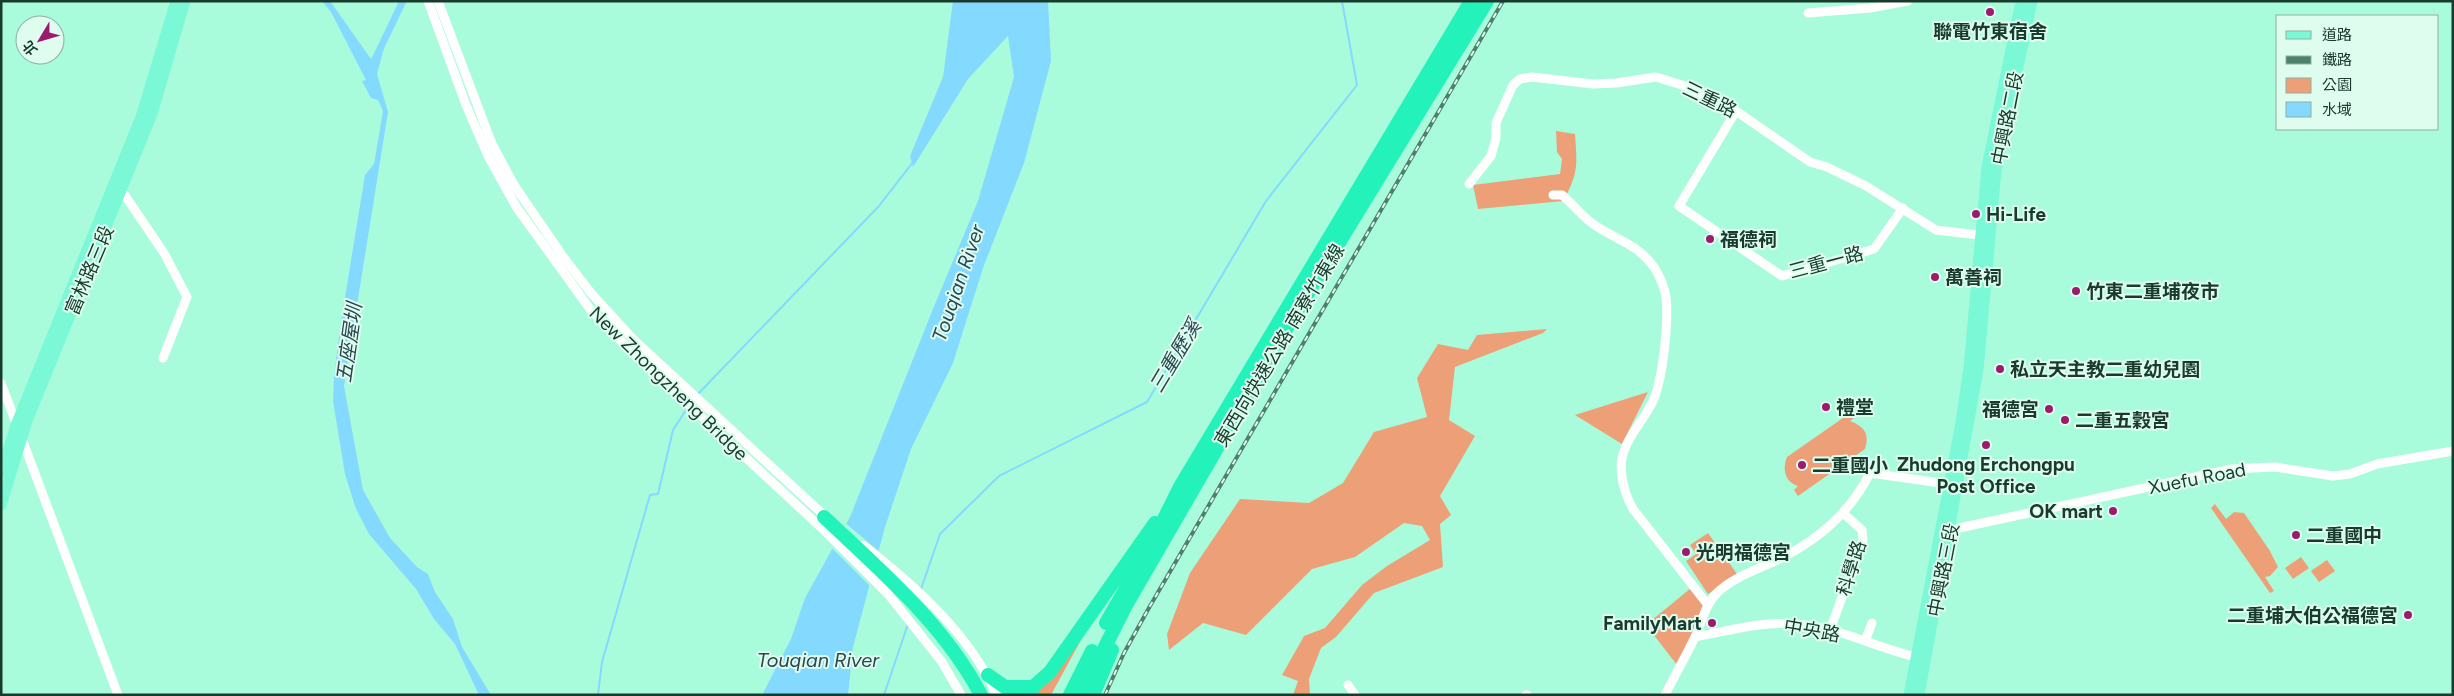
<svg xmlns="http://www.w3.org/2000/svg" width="2454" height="696" viewBox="0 0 2454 696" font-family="Figtree,'Noto Sans TC',sans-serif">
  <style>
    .green { fill: #eda078 }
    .water { fill: #84d9fe }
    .pier { fill: #a9fcdb }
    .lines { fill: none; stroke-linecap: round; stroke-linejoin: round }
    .stream { stroke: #84d9fe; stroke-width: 2 }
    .canal { stroke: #84d9fe; stroke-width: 7 }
    .minor { stroke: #fff; stroke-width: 9 }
    .major { stroke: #7bf8d6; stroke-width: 11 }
    .highway { stroke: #23f3ba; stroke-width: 14 }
    .rail-casing { stroke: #4d816d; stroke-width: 4 }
    .rail { stroke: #defdef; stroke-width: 2; stroke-dasharray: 5.5; stroke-linecap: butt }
    .poi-dot { fill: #9d1b6e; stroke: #defdef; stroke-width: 2 }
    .labels { text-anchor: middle; stroke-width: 4; stroke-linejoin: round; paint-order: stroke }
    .poi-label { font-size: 19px; font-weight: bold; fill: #183b2e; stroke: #defdef; text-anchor: start }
    .street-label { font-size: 19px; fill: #183b2e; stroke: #defdef }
    .water-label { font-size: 20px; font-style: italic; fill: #2b4652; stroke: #defdef }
  </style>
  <rect width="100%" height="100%" fill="#a9fcdb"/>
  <g class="green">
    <path d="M1556,131l19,3c2,30 4,39 -12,67l-85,8 -5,-24 87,-11 2,-15 -5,-7z"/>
    <path d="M1547,329l-4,4 -88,34 -6,53 26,16 -35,60 11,19 -11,9 3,43 -69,26 -38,44 -15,11 -12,31 1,16h-17l5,-14 -16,-6 22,-39 21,-8 37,-43 25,-19 43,-26 -8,-14 -18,-3 -49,34 -43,12 -66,66 -43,-12 -34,27 -2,-16 23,-61 50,-74 69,4 34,-20 31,-51 53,-15 -10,-39 21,-34 30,6 9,-15z"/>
    <path d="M1648,392l-26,52 -47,-29z"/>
    <path d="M1853,411l4,5 -7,5c14,5 20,13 15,28l-67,47 -4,-6 4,-4c-13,-4 -16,-17 -11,-29z"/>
    <path d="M2215,504l11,15 8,-7 10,1 26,38 8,16 -8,9 -5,1 9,14 -4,2 -59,-85z"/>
    <path d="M1708,533l29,41 -29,20 -22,-33 10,-7 -6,-9z"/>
    <path d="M2301,557l8,11 -16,11 -8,-11z"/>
    <path d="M2327,560l8,11 -16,11 -8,-11z"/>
    <path d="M1691,588l12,17 -12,32 -14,28 -31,-40z"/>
    <path d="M1088,627l-37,68h-22z"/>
  </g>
  <g class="water">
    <path d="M322,1h8l41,58 10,-18 3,7 -7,26 11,38 -44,274 19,104 27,48 27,29 11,7 7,18 18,27 9,28 29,48h-12l-24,-51 -21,-25 -18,-30 -47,-55 -13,-25 -11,-35 -12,-73 1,-25 7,-54 24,-147 9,-11 9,-53 -5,-11 -7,-2 -9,-17 4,-1 -35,-68z"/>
    <path d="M953,1h95l3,60 -27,102 -41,105 -30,95 -42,86 -26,78 -32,120 -5,48h-86l29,-56 14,-41 45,-81 83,-208 45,-108 36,-124 -6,-41 -40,43 -55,88 -3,-11 33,-79z"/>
  </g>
  <path class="pier" d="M844,522l37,31 -9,35 -41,-41z"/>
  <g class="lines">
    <g class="stream">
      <path d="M697,395l182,-189 34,-44"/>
      <path d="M921,589l19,-55 59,-58 148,-74 119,-201 91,-116 -15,-84"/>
      <path d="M598,695l4,-33 48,-167 8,-1 15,-64 15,-23"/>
      <path d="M884,695l24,-71"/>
    </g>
    <path class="canal" d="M378,53l25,-52"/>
    <g class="minor">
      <path d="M428,1l38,104 22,51 29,52 73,101 41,42 196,182 61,61 54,68 19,33"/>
      <path d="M438,1l54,143 22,41 50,73 27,35 42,46 195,180"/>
      <path d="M1808,13l62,-5 38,-7"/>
      <path d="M1736,111l-57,95 103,70 92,-27 29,-41"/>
      <path d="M1469,184l22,-28 5,-18v-15l17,-38 7,-6 12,-2 61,7 23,-1 40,-6 29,9 51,25 74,51 17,5 39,19 70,44 51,6"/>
      <path d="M122,191l42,62 23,44 -24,61"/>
      <path d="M1553,195h9c12,10 21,23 34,31 18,12 39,18 54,36 7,8 12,19 15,30 5,23 -2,87 -12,109 -9,19 -27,37 -31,57 -3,16 3,37 11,51l75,96"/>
      <path d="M1,383l117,312"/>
      <path d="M1944,529l6,1 282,-61 43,-2 58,9 17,-2 27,-10 76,-13"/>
      <path d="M863,545c48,37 110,92 133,150"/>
      <path d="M1830,630l33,-90 -1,-10 -19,-17"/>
      <path d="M1695,637c32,-6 66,-16 99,-13 44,2 84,25 127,34"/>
      <path d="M1865,641l7,-18"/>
      <path d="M1348,685l7,10"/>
      <path d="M1526,695h1"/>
      <path d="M1665,695c10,-20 21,-39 30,-58 7,-15 10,-32 22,-44 14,-14 36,-22 54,-30 42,-19 78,-48 99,-90l85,12"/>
    </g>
    <g class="major">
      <path d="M1,473l15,-48 125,-308 35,-116"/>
      <path d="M1,505l26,-84 125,-307 33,-113"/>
      <path d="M1909,695l52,-272 8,-55 18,-201 34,-166"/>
      <path d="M1919,695l59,-325 18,-200 36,-169"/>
    </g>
    <g class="highway">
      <path d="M824,517c57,54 120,107 157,178"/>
      <path d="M1106,623l47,-82 28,-56 290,-484"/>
      <path d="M988,675l17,12h29"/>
      <path d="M1024,695l26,-23 105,-149"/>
      <path d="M1070,695l22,-44"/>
      <path d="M1081,695l44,-88 158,-273 204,-333"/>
      <path d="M1093,695l19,-45"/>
    </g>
    <defs>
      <path id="rail" d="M1105,695l19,-42 26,-47 353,-605"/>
    </defs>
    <use href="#rail" class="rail-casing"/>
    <use href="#rail" class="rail"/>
  </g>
  <g class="poi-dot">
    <circle cx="1990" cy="12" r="5"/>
    <circle cx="1976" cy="214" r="5"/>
    <circle cx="1710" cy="239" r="5"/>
    <circle cx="1935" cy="277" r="5"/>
    <circle cx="2076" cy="291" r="5"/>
    <circle cx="2000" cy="369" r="5"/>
    <circle cx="1826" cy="407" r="5"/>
    <circle cx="2049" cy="409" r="5"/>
    <circle cx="2065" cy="420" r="5"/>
    <circle cx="1986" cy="445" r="5"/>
    <circle cx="1802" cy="465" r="5"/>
    <circle cx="2113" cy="511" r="5"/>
    <circle cx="2296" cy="535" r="5"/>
    <circle cx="1686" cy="552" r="5"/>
    <circle cx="2408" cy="615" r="5"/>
    <circle cx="1712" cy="623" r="5"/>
  </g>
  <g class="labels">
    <g class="poi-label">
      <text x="1990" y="38" text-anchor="middle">聯電竹東宿舍</text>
      <text x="1986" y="221">Hi-Life</text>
      <text x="1720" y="246">福德祠</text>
      <text x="1945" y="284">萬善祠</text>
      <text x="2086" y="298">竹東二重埔夜市</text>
      <text x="2010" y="376">私立天主教二重幼兒園</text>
      <text x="1836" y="414">禮堂</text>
      <text x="2039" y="416" text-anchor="end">福德宮</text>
      <text x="2075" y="427">二重五穀宮</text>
      <text x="1986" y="471" text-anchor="middle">Zhudong Erchongpu<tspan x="1986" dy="22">Post Office</tspan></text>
      <text x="1812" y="472">二重國小</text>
      <text x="2103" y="518" text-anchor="end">OK mart</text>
      <text x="2306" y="542">二重國中</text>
      <text x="1696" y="559">光明福德宮</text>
      <text x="2398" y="622" text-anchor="end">二重埔大伯公福德宮</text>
      <text x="1702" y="630" text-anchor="end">FamilyMart</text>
    </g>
    <g class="street-label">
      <text transform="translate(1710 99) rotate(26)" y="7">三重路</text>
      <text transform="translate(2007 118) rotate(-79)" y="7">中興路二段</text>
      <text transform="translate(1826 262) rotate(-15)" y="7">三重一路</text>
      <text transform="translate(89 270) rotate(-67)" y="7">富林路三段</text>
      <text transform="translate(1279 345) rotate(-59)" y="7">東西向快速公路 南寮竹東線</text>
      <text transform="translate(669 383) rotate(44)" y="7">New Zhongzheng Bridge</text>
      <text transform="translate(2197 478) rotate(-11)" y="7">Xuefu Road</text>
      <text transform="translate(1851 568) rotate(-73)" y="7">科學路</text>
      <text transform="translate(1943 570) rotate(-79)" y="7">中興路三段</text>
      <text transform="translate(1812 630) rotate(10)" y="7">中央路</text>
    </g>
    <g class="water-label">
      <text transform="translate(958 283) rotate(-71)" y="7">Touqian River</text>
      <text transform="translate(349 343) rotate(-82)" y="7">五座屋圳</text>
      <text transform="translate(1175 356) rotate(-59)" y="7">三重歷溪</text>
      <text x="818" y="667">Touqian River</text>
    </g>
  </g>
  <rect width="2454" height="696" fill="none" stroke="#183b2e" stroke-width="5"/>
  <rect x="2276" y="15" width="162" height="115" fill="#defdef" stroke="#8fafa2"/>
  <rect x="2286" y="31" width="25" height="8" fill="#7bf8d6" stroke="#8fafa2"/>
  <text x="2322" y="40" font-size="15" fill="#183b2e">道路</text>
  <rect x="2286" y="56" width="25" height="8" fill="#4d816d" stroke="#8fafa2"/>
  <text x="2322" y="65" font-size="15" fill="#183b2e">鐵路</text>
  <rect x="2286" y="78" width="25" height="15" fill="#eda078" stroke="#8fafa2"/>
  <text x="2322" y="90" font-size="15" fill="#183b2e">公園</text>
  <rect x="2286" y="102" width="25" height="15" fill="#84d9fe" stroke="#8fafa2"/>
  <text x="2322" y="115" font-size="15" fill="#183b2e">水域</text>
  <g transform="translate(40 40) rotate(232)"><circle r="24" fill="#defdef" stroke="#8fafa2"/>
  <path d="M0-4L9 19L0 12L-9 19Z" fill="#9d1b6e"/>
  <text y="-8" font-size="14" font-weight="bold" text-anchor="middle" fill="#183b2e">北</text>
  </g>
</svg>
